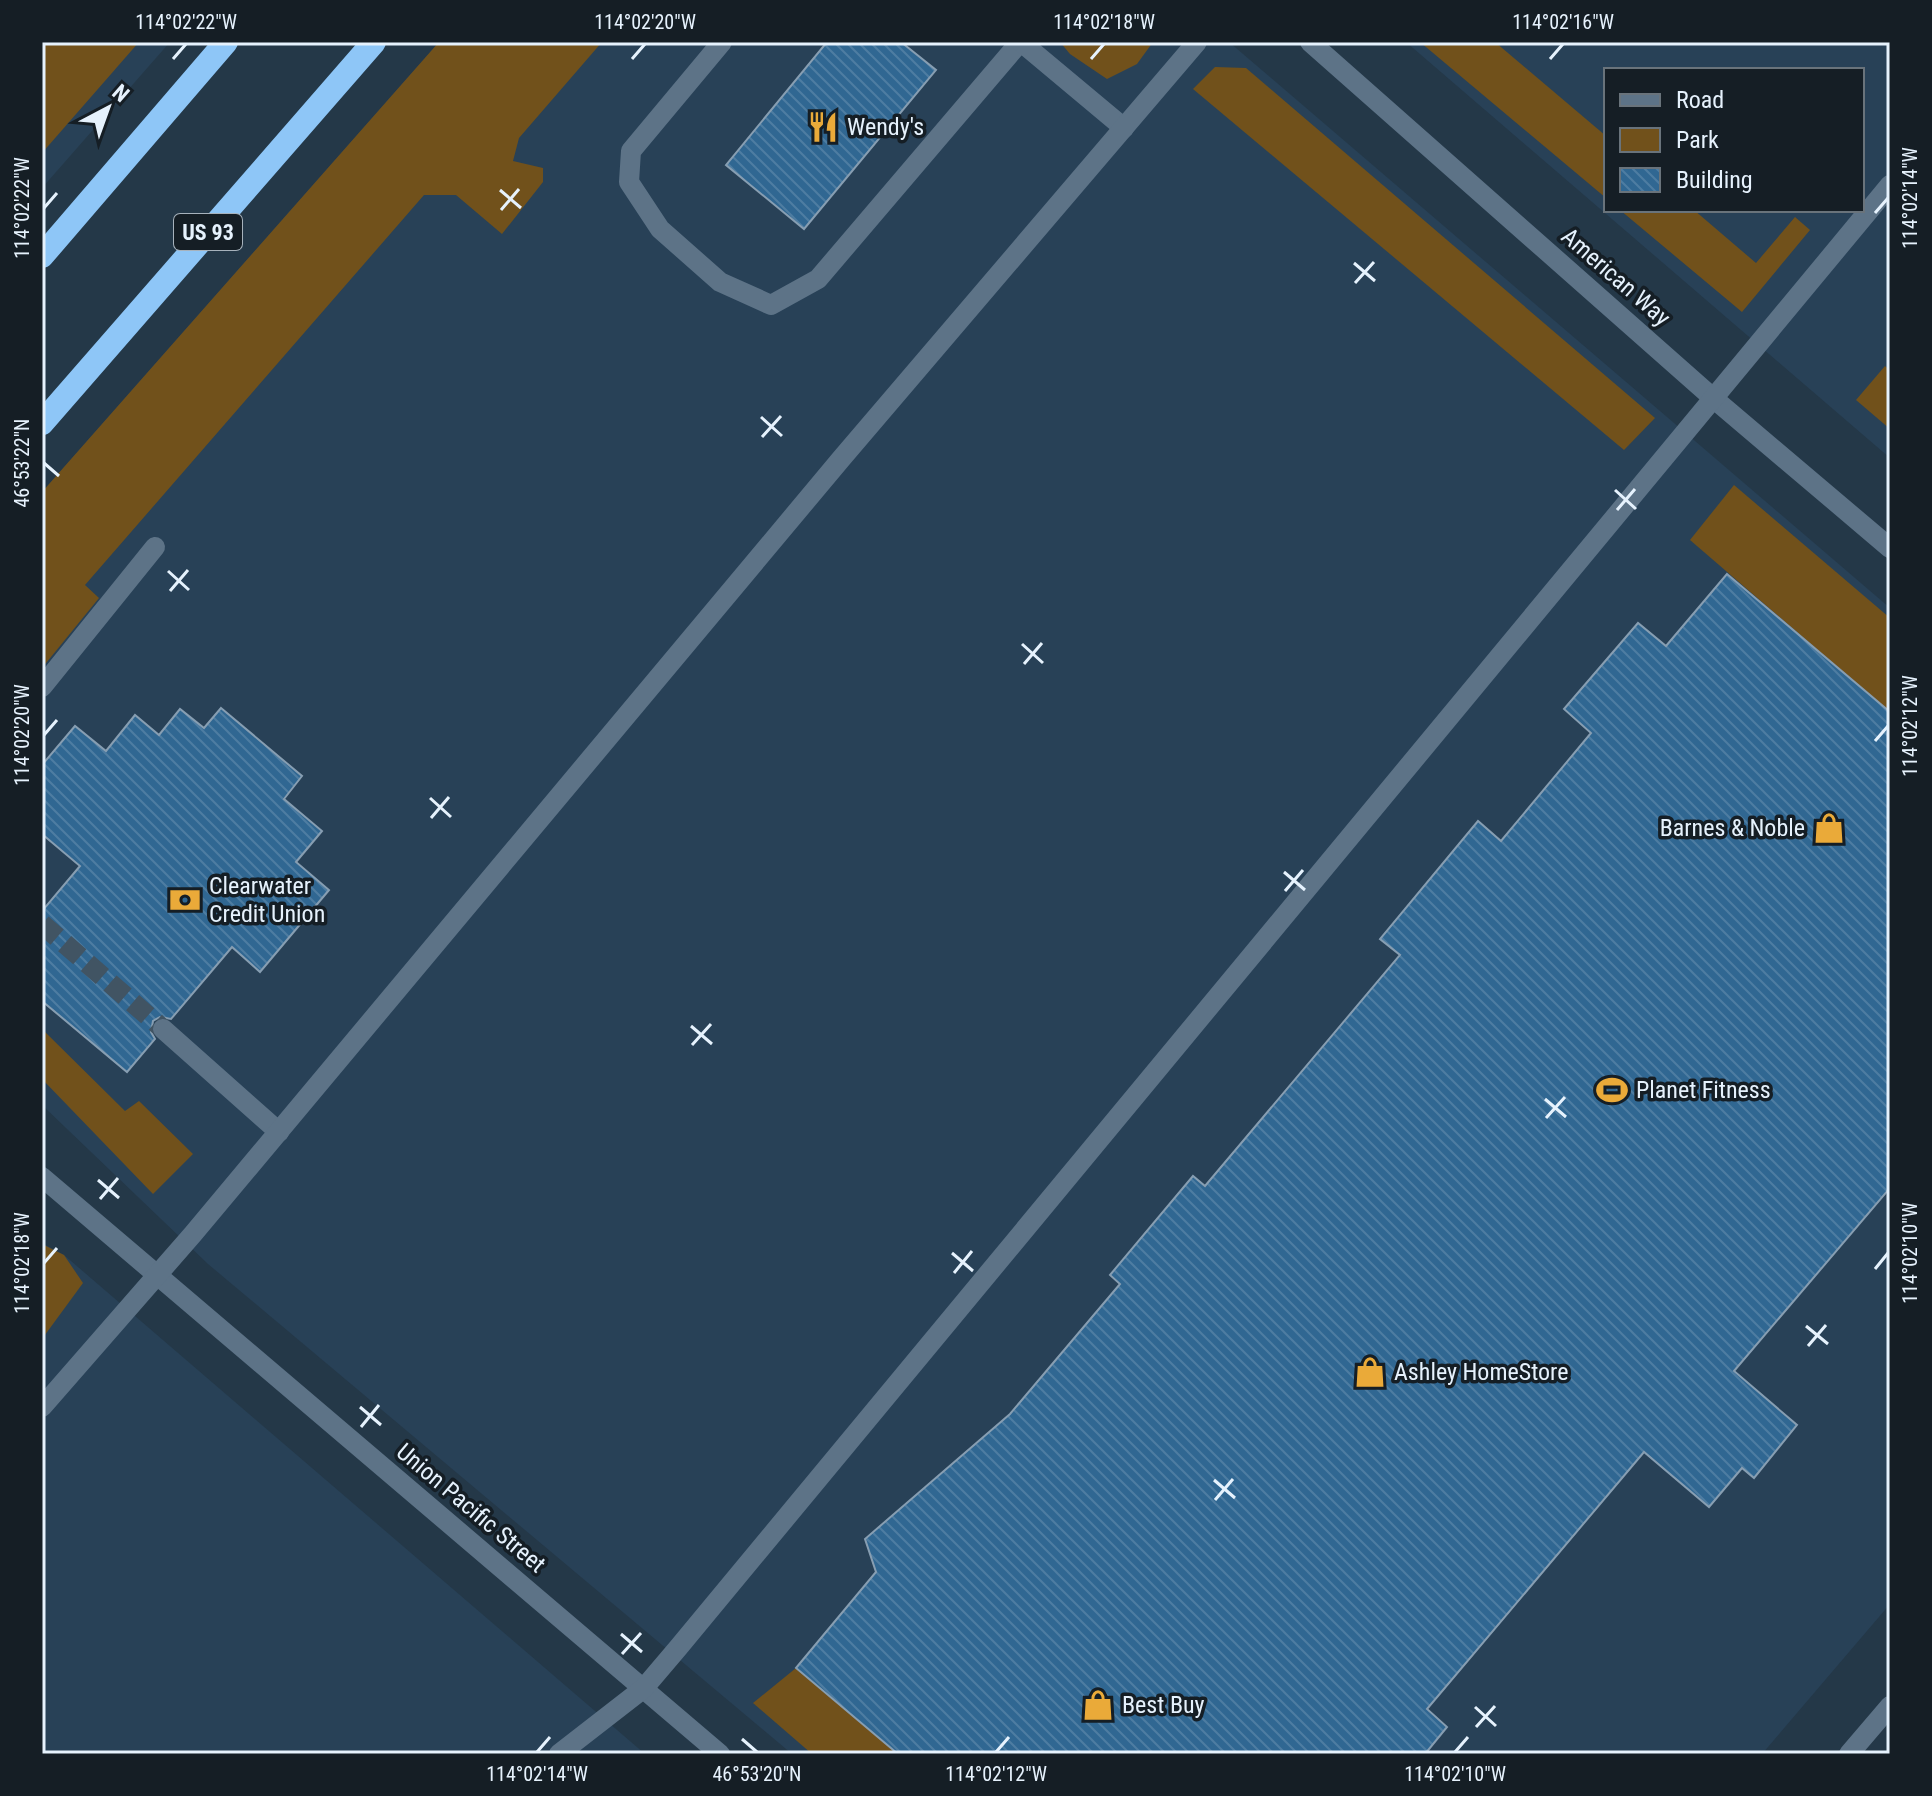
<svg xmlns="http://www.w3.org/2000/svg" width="1932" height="1796" viewBox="0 0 1932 1796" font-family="'Roboto Condensed',sans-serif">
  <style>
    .built { fill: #284157; fill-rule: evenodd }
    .green { fill: #71511b }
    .building { fill: url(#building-back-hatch); stroke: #879eb2; stroke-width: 2 }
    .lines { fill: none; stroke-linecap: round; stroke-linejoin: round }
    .minor-tunnel { stroke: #415463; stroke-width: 20; stroke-dasharray: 20 10; stroke-linecap: butt }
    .minor { stroke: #5d7387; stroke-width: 20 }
    .highway { stroke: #8ec6f7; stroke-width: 24 }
    .ticks { fill: none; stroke: #e6f2fd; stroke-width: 3 }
    .labels { text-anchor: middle; stroke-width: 7; stroke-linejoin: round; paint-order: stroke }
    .shield { fill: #151e25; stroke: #a7b2bc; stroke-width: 2 }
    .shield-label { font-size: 22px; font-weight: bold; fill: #e6f2fd }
    .poi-label { font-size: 24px; fill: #e6f2fd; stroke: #151e25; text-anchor: start }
    .street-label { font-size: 24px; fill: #e6f2fd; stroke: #151e25 }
    .neatline { fill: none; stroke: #e6f2fd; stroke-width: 3 }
    .ticks-label { font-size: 20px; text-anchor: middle; fill: #e6f2fd }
  </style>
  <defs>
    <pattern id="building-back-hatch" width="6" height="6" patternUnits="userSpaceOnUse" patternTransform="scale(2)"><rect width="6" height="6" fill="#306792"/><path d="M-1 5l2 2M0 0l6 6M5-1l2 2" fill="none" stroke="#4e7da2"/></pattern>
  </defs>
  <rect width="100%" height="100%" fill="#243848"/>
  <g class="built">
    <path d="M42,42h128l-128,146z"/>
    <path d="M439,42h790l661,566v996l-128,150h-970l-584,-490 -166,-159v-613z"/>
    <path d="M1406,42h484v416zM1606,70h256v140h-256z"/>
    <path d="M42,1243l22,12 581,499h-603z"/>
  </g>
  <g class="green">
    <path d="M42,42h97l-97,111z"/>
    <path d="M439,42h163l-83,96 -6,23 30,7v14l-41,52 -46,-39h-32l-339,390 14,13 -57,70v-176z"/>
    <path d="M1060,42h93l-16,22 -30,15 -37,-25z"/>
    <path d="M1420,42h75l111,94v62z"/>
    <path d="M1215,67l31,1 409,350 -31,32 -431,-361z"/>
    <path d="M1620,210h74l62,53 39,-46 15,13 -68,82z"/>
    <path d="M1885,366l5,5v58l-34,-29z"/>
    <path d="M1734,485l156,133v94l-200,-172z"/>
    <path d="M42,1029l83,82 14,-10 54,53 -40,40 -111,-115z"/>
    <path d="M42,1244l22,11 19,28 -41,56z"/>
    <path d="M796,1668l102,86h-86l-59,-51z"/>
  </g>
  <g class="building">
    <path d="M827,42h74l35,28 -132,159 -78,-64z"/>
    <path d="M1727,574l163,138v476l-156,183 63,54 -43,53 -12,-10 -33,39 -65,-55 -217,257 20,18 -22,27h-527l-102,-86 80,-96 -11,-33 145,-125 110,-130 -10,-9 83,-99 12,10 195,-231 -20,-16 98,-118 23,20 90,-108 -27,-24 74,-86 28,23z"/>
    <path d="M221,708l81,68 -18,23 38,32 -26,31 33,28 -69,82 -28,-25 -61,72 -11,-2 -7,4 -2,11 4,7 -28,33 -85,-71v-90l38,-45 -38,-32v-69l33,-39 31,25 29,-36 24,20 21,-26 24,19z"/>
  </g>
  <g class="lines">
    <path class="minor-tunnel" d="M42,924l121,105"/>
    <g class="minor">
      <path d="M722,42l-91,109 -2,31 31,47 60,53 51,23 47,-26 202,-237"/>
      <path d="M1021,42l103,86"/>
      <path d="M1310,42l403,356 177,150"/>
      <path d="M42,687l113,-140"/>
      <path d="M163,1029l116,103"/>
      <path d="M42,1177l678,577"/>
      <path d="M42,1407l151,-173 648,-775 356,-417"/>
      <path d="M559,1754l85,-66 34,-40 1212,-1463"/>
      <path d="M1849,1754l41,-48"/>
    </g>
    <g class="highway">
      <path d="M42,256l184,-214"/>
      <path d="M42,423l332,-381"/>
    </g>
  </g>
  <path class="ticks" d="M173,59l13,-15M632,59l13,-15M1091,59l13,-15M1550,59l13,-15M500,190l21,18M44,208l13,-15M501,210l18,-21M1875,213l13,-15M1354,263l21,18M1355,283l19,-21M761,417l21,19M762,437l19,-21M44,463l15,13M1615,490l21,19M1617,510l18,-21M168,571l21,19M170,591l18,-21M1022,644l21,19M1024,664l18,-21M44,735l13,-15M1875,741l13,-15M430,798l21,19M431,818l18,-21M1284,872l21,18M1285,891l18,-21M691,1026l21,18M692,1045l19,-21M1545,1099l21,18M1546,1118l19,-21M98,1180l21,18M100,1199l18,-21M952,1253l21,18M44,1263l13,-15M1875,1269l13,-16M954,1273l18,-22M1806,1326l22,18M1808,1346l18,-21M360,1407l21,18M361,1427l18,-22M1214,1480l21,18M1215,1500l18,-21M621,1634l21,18M622,1654l19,-21M1475,1707l21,19M1476,1727l19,-21M742,1739l15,13M537,1752l13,-15M996,1752l13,-15M1455,1752l13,-15"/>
  <defs>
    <symbol id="restaurant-bare" viewBox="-9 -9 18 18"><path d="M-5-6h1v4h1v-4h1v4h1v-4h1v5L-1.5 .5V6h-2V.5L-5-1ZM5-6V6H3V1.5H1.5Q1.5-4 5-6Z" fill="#eaaa39" stroke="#151e25" stroke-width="2.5" paint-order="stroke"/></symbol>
    <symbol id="shop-bare" viewBox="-9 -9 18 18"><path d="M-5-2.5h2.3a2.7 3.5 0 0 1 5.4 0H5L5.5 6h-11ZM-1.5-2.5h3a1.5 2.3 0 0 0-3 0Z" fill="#eaaa39" stroke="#151e25" stroke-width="2.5" paint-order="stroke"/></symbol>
    <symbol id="bank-bare" viewBox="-9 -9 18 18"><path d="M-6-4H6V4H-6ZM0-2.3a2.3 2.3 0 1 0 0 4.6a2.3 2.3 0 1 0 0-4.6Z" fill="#eaaa39" stroke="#151e25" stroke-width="2.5" paint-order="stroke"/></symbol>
    <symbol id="stadium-bare" viewBox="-9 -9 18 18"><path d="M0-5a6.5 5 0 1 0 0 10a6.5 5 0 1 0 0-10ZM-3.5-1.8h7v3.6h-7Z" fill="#eaaa39" stroke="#151e25" stroke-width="2.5" paint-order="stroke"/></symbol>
  </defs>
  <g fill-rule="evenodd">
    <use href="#restaurant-bare" x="801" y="105" width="44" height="44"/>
    <use href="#shop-bare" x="1807" y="806" width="44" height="44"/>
    <use href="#bank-bare" x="163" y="878" width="44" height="44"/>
    <use href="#stadium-bare" x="1590" y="1068" width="44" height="44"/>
    <use href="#shop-bare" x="1348" y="1350" width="44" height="44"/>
    <use href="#shop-bare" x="1076" y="1683" width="44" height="44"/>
  </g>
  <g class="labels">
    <rect class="shield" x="174" y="214" width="68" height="36" rx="6"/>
    <g class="shield-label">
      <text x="208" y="240">US 93</text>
    </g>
    <g class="poi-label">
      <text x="847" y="135">Wendy's</text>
      <text x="1805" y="836" text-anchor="end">Barnes &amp; Noble</text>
      <text x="209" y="894">Clearwater<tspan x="209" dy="28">Credit Union</tspan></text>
      <text x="1636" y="1098">Planet Fitness</text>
      <text x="1394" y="1380">Ashley HomeStore</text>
      <text x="1122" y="1713">Best Buy</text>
    </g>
    <g class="street-label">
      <text transform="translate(1616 277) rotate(41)" y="8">American Way</text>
      <text transform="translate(471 1508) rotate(40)" y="8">Union Pacific Street</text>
    </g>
  </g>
  <rect width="1932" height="1796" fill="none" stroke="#151e25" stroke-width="88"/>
  <rect x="1604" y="68" width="260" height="144" fill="#151e25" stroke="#69737b" stroke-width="2"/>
  <rect x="1620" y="94" width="40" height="12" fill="#5d7387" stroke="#69737b" stroke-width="2"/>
  <text x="1676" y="108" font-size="24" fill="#e6f2fd">Road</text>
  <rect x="1620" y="128" width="40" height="24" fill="#71511b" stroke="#69737b" stroke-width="2"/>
  <text x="1676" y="148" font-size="24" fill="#e6f2fd">Park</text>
  <rect x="1620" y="168" width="40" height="24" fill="url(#building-back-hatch)" stroke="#69737b" stroke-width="2"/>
  <text x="1676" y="188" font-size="24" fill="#e6f2fd">Building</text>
  <g transform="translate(108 108) rotate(41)" stroke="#151e25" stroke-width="6" paint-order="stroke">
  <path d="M0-6L14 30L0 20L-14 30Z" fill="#e6f2fd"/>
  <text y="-12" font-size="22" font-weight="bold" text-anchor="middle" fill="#e6f2fd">N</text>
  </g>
  <rect x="44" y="44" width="1844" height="1708" class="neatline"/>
  <g class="ticks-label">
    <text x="186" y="29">114°02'22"W</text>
    <text x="645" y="29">114°02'20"W</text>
    <text x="1104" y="29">114°02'18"W</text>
    <text x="1563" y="29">114°02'16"W</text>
    <text transform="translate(1910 198) rotate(-90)" y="7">114°02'14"W</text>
    <text transform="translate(22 208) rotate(-90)" y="7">114°02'22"W</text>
    <text transform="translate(22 463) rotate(-90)" y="7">46°53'22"N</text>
    <text transform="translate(1910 726) rotate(-90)" y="7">114°02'12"W</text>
    <text transform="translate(22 735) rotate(-90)" y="7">114°02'20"W</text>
    <text transform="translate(1910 1253) rotate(-90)" y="7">114°02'10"W</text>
    <text transform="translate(22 1263) rotate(-90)" y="7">114°02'18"W</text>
    <text x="537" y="1781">114°02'14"W</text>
    <text x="757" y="1781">46°53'20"N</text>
    <text x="996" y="1781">114°02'12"W</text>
    <text x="1455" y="1781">114°02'10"W</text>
  </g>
</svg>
